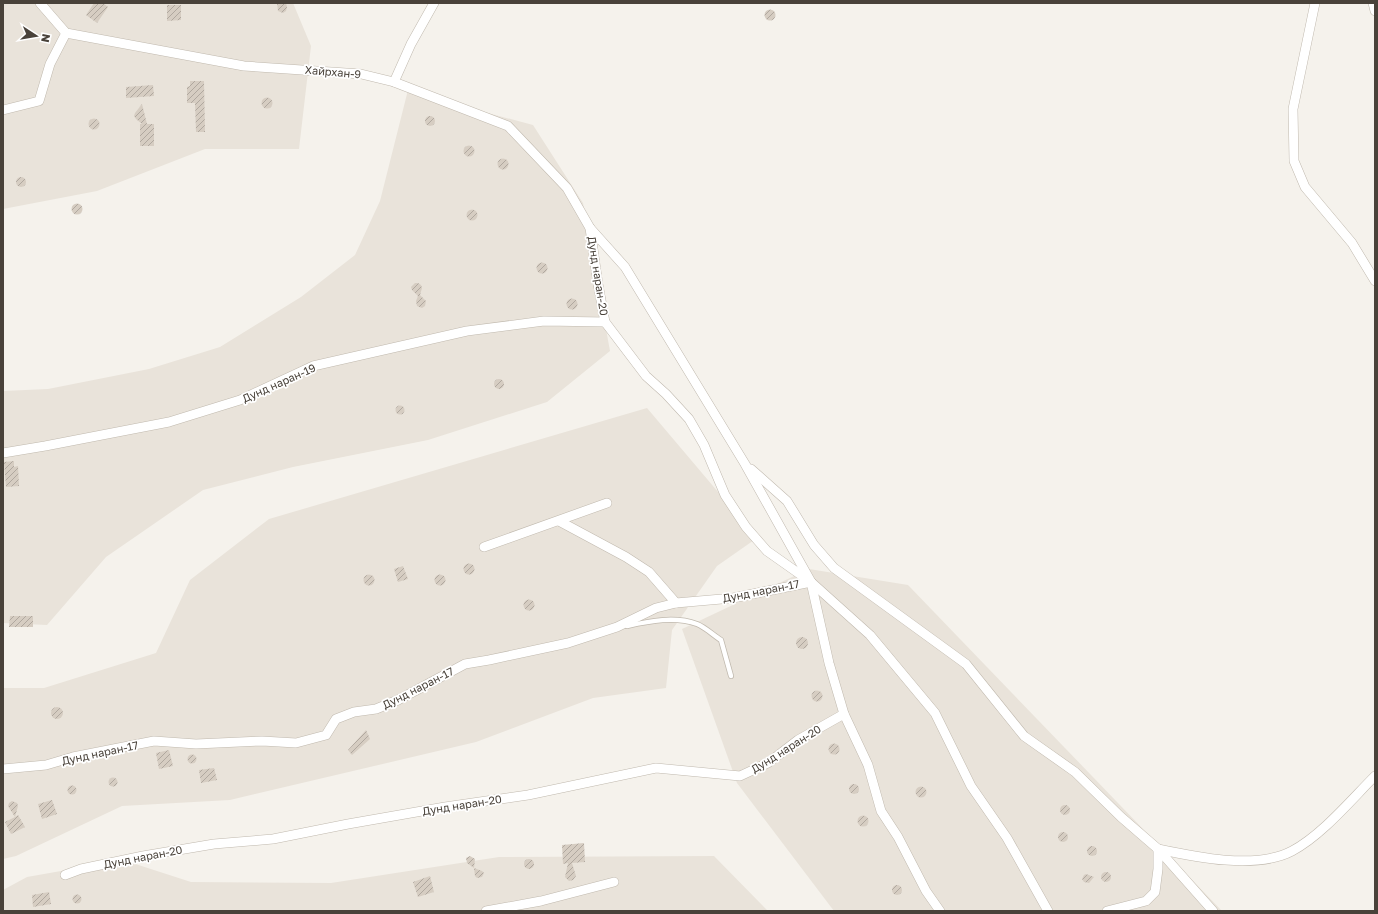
<svg xmlns="http://www.w3.org/2000/svg" width="1378" height="914" viewBox="0 0 1378 914" font-family="'Golos Text',sans-serif">
  <style>
    .residential { fill: #e9e3da }
    .building { fill: url(#building-hatch) }
    .lines { fill: none; stroke-linecap: round; stroke-linejoin: round }
    .lane-casing { stroke: #c0b9ae; stroke-width: 6 }
    .street-casing { stroke: #c0b9ae; stroke-width: 10 }
    .lane { stroke: #fff; stroke-width: 4.5 }
    .street { stroke: #fff; stroke-width: 9 }
    .labels { text-anchor: middle; stroke-width: 3.5; stroke-linejoin: round; paint-order: stroke }
    .street-label { font-size: 11px; fill: #49423a; stroke: #fff }
  </style>
  <defs>
    <pattern id="building-hatch" width="6" height="6" patternUnits="userSpaceOnUse"><rect width="6" height="6" fill="#d6cdc2"/><path d="M-1 1l2-2M0 6l6-6M5 7l2-2" fill="none" stroke="#b0a89f"/></pattern>
  </defs>
  <rect width="100%" height="100%" fill="#f5f2ec"/>
  <g class="residential">
    <path d="M3,3h290l18,43 -12,103h-94l-108,42 -94,18z"/>
    <path d="M408,90l31,10 94,25 50,78 27,148 -63,51 -119,38 -135,27 -90,23 -97,67 -59,68 -44,-2v-232l45,-2 101,-20 71,-22 81,-50 54,-42 25,-54z"/>
    <path d="M647,408l110,130 -40,28 -45,64 -6,58 -73,10 -117,44 -246,58 -108,6 -106,50 -13,3v-171h41l112,-35 34,-73 79,-61z"/>
    <path d="M809,569l99,16 314,326h-388l-97,-128 -55,-154z"/>
    <path d="M714,856l54,55h-765v-21l24,-13 96,-17 68,22 140,1 168,-26z"/>
  </g>
  <g class="building">
    <path d="M94,3h9l5,4 -11,16 -11,-8z"/>
    <path d="M277,3h9l1,4 -1,4 -3,2 -5,-2z"/>
    <path d="M167,5h14v15l-14,1z"/>
    <circle cx="770" cy="15" r="5.5"/>
    <path d="M190,81h14l1,51h-9l-1,-29h-8v-16l3,-1z"/>
    <path d="M153,85l1,11 -28,2v-11z"/>
    <circle cx="267" cy="103" r="5.5"/>
    <path d="M142,104l5,20h7v22h-14v-22h2l-6,-5 -2,-3 1,-3z"/>
    <circle cx="430" cy="121" r="5"/>
    <circle cx="94" cy="124" r="5.5"/>
    <circle cx="469" cy="151" r="5.5"/>
    <circle cx="503" cy="164" r="5.5"/>
    <circle cx="21" cy="182" r="5"/>
    <circle cx="77" cy="209" r="5.5"/>
    <circle cx="472" cy="215" r="5.5"/>
    <circle cx="542" cy="268" r="5.5"/>
    <path d="M415,283h3l3,2 1,3 -2,7 6,6 -1,5 -3,2 -5,-2 -1,-5 2,-5 -6,-6 -1,-3z"/>
    <circle cx="572" cy="304" r="5.5"/>
    <circle cx="499" cy="384" r="5"/>
    <circle cx="400" cy="410" r="4.5"/>
    <path d="M14,461v6l4,-1 1,20 -13,1 -2,-25z"/>
    <circle cx="469" cy="569" r="5.5"/>
    <path d="M403,566l5,13 -10,3 -4,-13z"/>
    <circle cx="369" cy="580" r="5.5"/>
    <circle cx="440" cy="580" r="5.5"/>
    <circle cx="529" cy="605" r="5.5"/>
    <path d="M10,616h23v11h-24z"/>
    <circle cx="802" cy="643" r="6"/>
    <circle cx="817" cy="696" r="5.5"/>
    <circle cx="57" cy="713" r="6"/>
    <path d="M366,730l4,9 -18,16 -4,-5z"/>
    <circle cx="834" cy="749" r="5.5"/>
    <path d="M169,750l4,16 -14,3 -3,-16z"/>
    <circle cx="192" cy="759" r="4.5"/>
    <path d="M214,768l3,12 -16,3 -2,-13z"/>
    <circle cx="113" cy="782" r="4.5"/>
    <circle cx="854" cy="789" r="5"/>
    <circle cx="72" cy="790" r="4.5"/>
    <circle cx="921" cy="792" r="5.5"/>
    <path d="M52,800l5,14 -15,5 -4,-15z"/>
    <path d="M12,801l5,2 1,3 -3,11 3,-2 7,12 -14,7 -6,-12 10,-5 -7,-11 1,-3z"/>
    <circle cx="1065" cy="810" r="5"/>
    <circle cx="863" cy="821" r="5.5"/>
    <circle cx="1063" cy="837" r="5"/>
    <path d="M584,843l1,19 -13,1 4,13 -3,4 -4,1 -4,-4 3,-14 -5,1 -1,-19z"/>
    <circle cx="1092" cy="851" r="5"/>
    <path d="M470,856l5,3 -1,9 -7,-5 -1,-5z"/>
    <circle cx="529" cy="864" r="5"/>
    <path d="M474,868l8,3 2,2 -2,4 -5,1 -2,-2z"/>
    <circle cx="1106" cy="877" r="5"/>
    <path d="M1086,874l8,3 -5,6 -5,-1 -2,-3 2,-4z"/>
    <path d="M430,876l4,16 -16,5 -5,-15z"/>
    <circle cx="897" cy="890" r="5"/>
    <path d="M49,892l2,12 -18,3 -1,-12z"/>
    <circle cx="77" cy="899" r="4.5"/>
  </g>
  <g class="lines">
    <defs>
      <path id="lane" d="M627,626c23,-5 48,-10 70,-2 8,3 16,11 24,16l10,36"/>
      <g id="street">
        <path d="M40,3l26,30 178,33 117,8 33,8 114,44 59,62 23,40 8,56 7,38 41,54 20,18 23,25 15,26 21,50 21,32 21,24 44,31 59,53 65,78 36,73 36,52 41,73"/>
        <path d="M1315,3l-22,106 1,52 11,26 47,56 23,38"/>
        <path d="M1373,3l2,8"/>
        <path d="M394,82l17,-38 23,-41"/>
        <path d="M3,110l36,-9 11,-37 16,-31"/>
        <path d="M590,228l35,39 120,197 66,118 18,81 15,51 24,51 13,46 17,26 28,54 14,20"/>
        <path d="M3,453l42,-7 124,-24 71,-22 73,-34 154,-35 77,-10 61,1"/>
        <path d="M751,469l36,32 27,44 20,23 132,96 58,72 51,36 46,45 37,32 55,62"/>
        <path d="M559,521l67,36 23,15 27,31"/>
        <path d="M484,547l123,-44"/>
        <path d="M3,769l43,-4 27,-8 81,-16 42,3 66,-3 34,2 30,-8 10,-16 18,-7 22,-3 22,-9 67,-36 24,-4 79,-17 49,-16 39,-19 20,-5 57,-5 78,-16"/>
        <path d="M65,875l16,-6 62,-13 71,-12 59,-5 75,-15 97,-17 83,-12 128,-27 84,8 28,-13 30,-23 46,-26"/>
        <path d="M486,911l55,-10 73,-19"/>
        <path d="M1107,911l39,-10 9,-9 3,-23v-20c37,8 98,21 134,2 30,-16 59,-51 83,-75"/>
      </g>
    </defs>
    <use href="#lane" class="lane-casing"/>
    <use href="#street" class="street-casing"/>
    <use href="#lane" class="lane"/>
    <use href="#street" class="street"/>
  </g>
  <g class="labels">
    <g class="street-label">
      <text transform="translate(333 72) rotate(5)" y="4">Хайрхан-9</text>
      <text transform="translate(598 276) rotate(81)" y="4">Дунд наран-20</text>
      <text transform="translate(279 383) rotate(-24)" y="4">Дунд наран-19</text>
      <text transform="translate(761 591) rotate(-11)" y="4">Дунд наран-17</text>
      <text transform="translate(418 688) rotate(-27)" y="4">Дунд наран-17</text>
      <text transform="translate(786 749) rotate(-32)" y="4">Дунд наран-20</text>
      <text transform="translate(100 753) rotate(-12)" y="4">Дунд наран-17</text>
      <text transform="translate(462 805) rotate(-9)" y="4">Дунд наран-20</text>
      <text transform="translate(143 857) rotate(-11)" y="4">Дунд наран-20</text>
    </g>
  </g>
  <rect width="1378" height="914" fill="none" stroke="#49423a" stroke-width="8"/>
  <g transform="translate(36 36) rotate(102)" stroke="#ffffff" stroke-width="3" paint-order="stroke">
  <path d="M0-3L7 15L0 10L-7 15Z" fill="#49423a"/>
  <text y="-6" font-size="11" font-weight="bold" text-anchor="middle" fill="#49423a">N</text>
  </g>
</svg>
